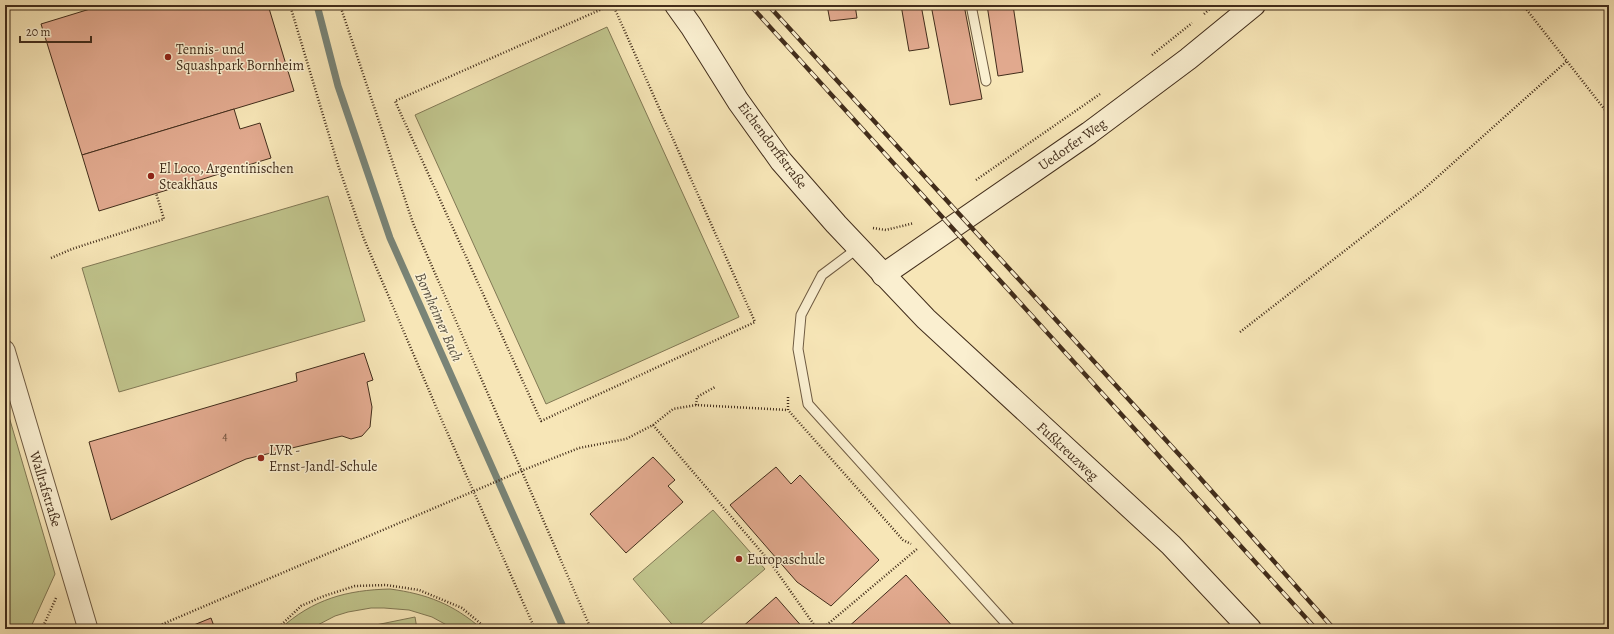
<svg xmlns="http://www.w3.org/2000/svg" width="1614" height="634" viewBox="0 0 1614 634" font-family="Alegreya,serif">
  <style>
    .green { fill: #c0c48c; stroke: #817854 }
    .lines { fill: none; stroke-linecap: round; stroke-linejoin: round }
    .stream { stroke: #798477; stroke-width: 7 }
    .building { fill: #e1a98e; stroke: #422d1b }
    .lane-casing { stroke: #6f5b42; stroke-width: 11 }
    .street-casing { stroke: #6f5b42; stroke-width: 21 }
    .secondary-casing { stroke: #422d1b; stroke-width: 24 }
    .path { stroke: #422d1b; stroke-width: 2.5; stroke-dasharray: 1 2; stroke-linecap: butt }
    .lane { stroke: #faefd0; stroke-width: 9 }
    .street { stroke: #faefd0; stroke-width: 19 }
    .secondary { stroke: #faefd0; stroke-width: 22 }
    .rail-casing { stroke: #422d1b; stroke-width: 4.5 }
    .rail { stroke: #faefd0; stroke-width: 3; stroke-dasharray: 9; stroke-linecap: butt }
    .poi-dot { fill: #8f2418; stroke: #faefd0; stroke-width: 1.5 }
    .labels { text-anchor: middle; stroke-width: 3; stroke-linejoin: round; paint-order: stroke }
    .number-label { font-size: 12px; fill: #6a4c38 }
    .poi-label { font-size: 14px; fill: #422d1b; stroke: #faefd0; text-anchor: start }
    .street-label { font-size: 14px; fill: #422d1b; stroke: #faefd0 }
    .water-label { font-size: 15px; font-style: italic; fill: #595142; stroke: #faefd0 }
  </style>
  <rect width="100%" height="100%" fill="#f7e6b7"/>
  <filter id="stains"><feTurbulence type="fractalNoise" baseFrequency=".005" numOctaves="4"/><feColorMatrix values="0 0 0 0 .2 0 0 0 0 .09 0 0 0 0 .02 0 0 0 .5 -.17"/></filter>
  <radialGradient id="worn" r=".72"><stop offset=".6" stop-color="#630" stop-opacity="0"/><stop offset="1" stop-color="#630" stop-opacity=".3"/></radialGradient>
  <g class="green">
    <path d="M607,27l132,290 -193,87 -131,-289z"/>
    <path d="M328,196l37,125 -246,71 -37,-124z"/>
    <path d="M5,403l50,171 -25,55h-25z"/>
    <path d="M713,510l52,59 -70,60h-19l-43,-50z"/>
    <path d="M390,589c37,5 63,15 92,40h-28l-22,-12 -23,-7 -25,-2h-13l-23,4 -13,4 -25,13h-30c33,-30 67,-39 110,-40z"/>
    <path d="M415,617l2,12h-61z"/>
  </g>
  <g class="lines">
    <path class="stream" d="M317,5l21,81 52,152 174,391"/>
  </g>
  <g class="building">
    <path d="M103,5h165l26,86 -212,64 -41,-131z"/>
    <path d="M827,5h28l2,13 -27,3z"/>
    <path d="M901,5h20l8,43 -20,3z"/>
    <path d="M931,5h33l18,94 -32,6z"/>
    <path d="M987,5h26l10,67 -25,4z"/>
    <path d="M234,109l6,20 20,-6 11,35 -172,53 -17,-56z"/>
    <path d="M364,353l9,27 -6,2 5,25 -2,20 -8,9 -11,3 -9,-3 -96,23 -135,61 -22,-78 208,-61 -1,-8z"/>
    <path d="M653,457l22,23 -7,6 15,16 -57,51 -36,-39z"/>
    <path d="M776,467l15,17 9,-9 79,85 -48,46 -34,-24 -67,-77z"/>
    <path d="M906,575l49,54h-109z"/>
    <path d="M776,597l28,32h-64z"/>
    <path d="M211,618l4,11h-31z"/>
  </g>
  <g class="lines">
    <defs>
      <g id="lane">
        <path d="M971,5l15,76"/>
        <path d="M858,248l-36,27 -21,40 -3,34 10,55 203,225"/>
      </g>
      <path id="street" d="M5,350l83,279"/>
      <g id="secondary">
        <path d="M676,5l15,21 47,75 43,60 55,63 90,95 245,226 79,84"/>
        <path d="M883,275l206,-142 99,-74 66,-54"/>
      </g>
    </defs>
    <use href="#lane" class="lane-casing"/>
    <use href="#street" class="street-casing"/>
    <use href="#secondary" class="secondary-casing"/>
    <g class="path">
      <path d="M290,5l48,160 26,74 79,184 92,206"/>
      <path d="M340,5l73,218 178,406"/>
      <path d="M611,5l-216,96 146,320 214,-99 -142,-317"/>
      <path d="M1523,5l86,110"/>
      <path d="M1204,14l10,-9"/>
      <path d="M1152,55l40,-32"/>
      <path d="M976,180l124,-86"/>
      <path d="M873,228l13,2 28,-7"/>
      <path d="M51,258l21,-9 92,-30 -8,-26"/>
      <path d="M1240,332l183,-142 144,-129"/>
      <path d="M788,397v13l115,130 8,4"/>
      <path d="M696,405l1,-8 18,-10"/>
      <path d="M653,425l117,137 47,67"/>
      <path d="M42,629l14,-31"/>
      <path d="M151,629l370,-158 58,-23 47,-9 27,-14 20,-16 23,-4 92,5"/>
      <path d="M277,629l24,-23 23,-10 31,-10 31,-1 33,5 43,18 25,21"/>
      <path d="M822,629l95,-80"/>
    </g>
    <use href="#lane" class="lane"/>
    <use href="#street" class="street"/>
    <use href="#secondary" class="secondary"/>
    <defs>
      <g id="rail">
        <path d="M750,5l566,624"/>
        <path d="M768,5l417,456 149,168"/>
      </g>
    </defs>
    <use href="#rail" class="rail-casing"/>
    <use href="#rail" class="rail"/>
  </g>
  <g class="poi-dot">
    <circle cx="168" cy="57" r="4"/>
    <circle cx="151" cy="176" r="4"/>
    <circle cx="261" cy="458" r="4"/>
    <circle cx="739" cy="559" r="4"/>
  </g>
  <g class="labels">
    <g class="number-label">
      <text x="225" y="440">4</text>
    </g>
    <g class="poi-label">
      <text x="176" y="54">Tennis- und<tspan x="176" dy="16">Squashpark Bornheim</tspan></text>
      <text x="159" y="173">El Loco, Argentinischen<tspan x="159" dy="16">Steakhaus</tspan></text>
      <text x="269" y="455">LVR -<tspan x="269" dy="16">Ernst-Jandl-Schule</tspan></text>
      <text x="747" y="564">Europaschule</text>
    </g>
    <g class="street-label">
      <text transform="translate(1072 144) rotate(-35)" y="5">Uedorfer Weg</text>
      <text transform="translate(773 145) rotate(53)" y="5">Eichendorffstraße</text>
      <text transform="translate(1068 451) rotate(43)" y="5">Fußkreuzweg</text>
      <text transform="translate(46 489) rotate(73)" y="5">Wallrafstraße</text>
    </g>
    <g class="water-label">
      <text transform="translate(439 317) rotate(66)" y="5">Bornheimer Bach</text>
    </g>
  </g>
  <rect width="1614" height="634" fill="none" stroke="#f7e6b7" stroke-width="20"/>
  <rect x="6" y="6" width="1602" height="622" fill="none" stroke="#422d1b" stroke-width="2"/>
  <rect x="10" y="10" width="1594" height="614" fill="none" stroke="#422d1b"/>
  <path d="M20 36v6h71v-6" fill="none" stroke="#422d1b" stroke-width="2"/>
  <text x="26" y="36" font-size="12" fill="#422d1b" stroke="#faefd0" stroke-width="3" paint-order="stroke">20 m</text>
  <rect width="100%" height="100%" filter="url(#stains)"/>
  <rect width="100%" height="100%" fill="url(#worn)"/>
</svg>
